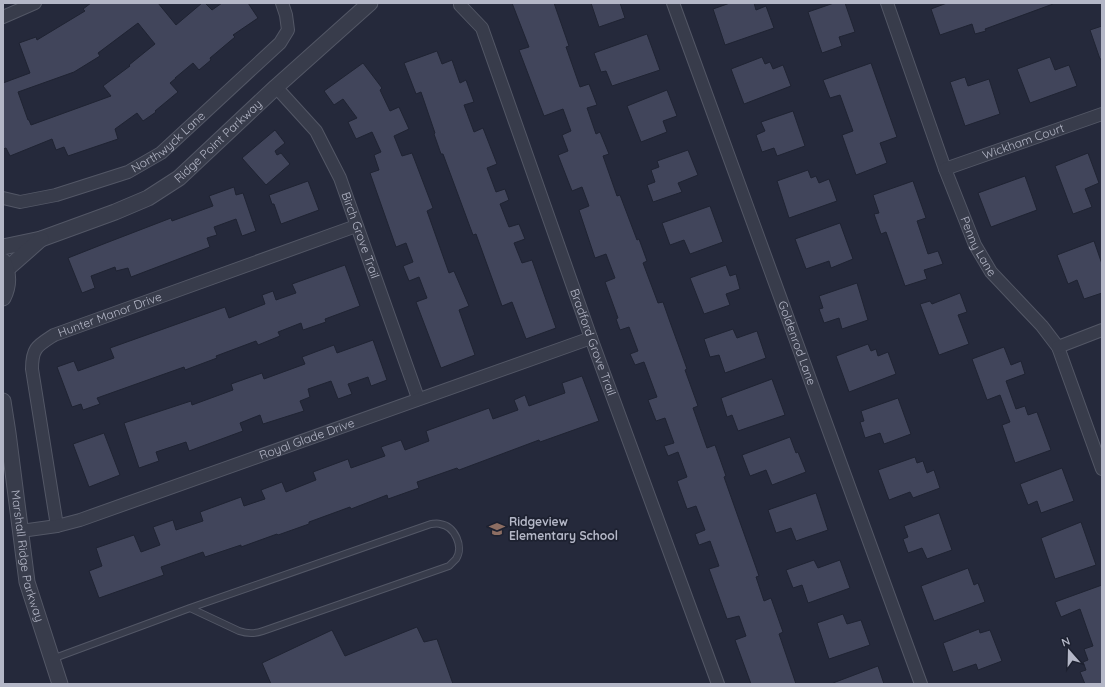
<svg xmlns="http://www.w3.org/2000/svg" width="1105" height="687" viewBox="0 0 1105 687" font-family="Quicksand,sans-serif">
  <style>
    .building { fill: #41455b; stroke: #1f2332; fill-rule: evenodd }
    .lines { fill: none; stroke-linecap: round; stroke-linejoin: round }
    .service-casing { stroke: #535766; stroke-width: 8 }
    .minor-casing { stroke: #535766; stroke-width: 14 }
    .tertiary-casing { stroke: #535766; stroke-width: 17 }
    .service { stroke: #383c4b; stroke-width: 6 }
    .minor { stroke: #383c4b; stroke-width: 12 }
    .tertiary { stroke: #383c4b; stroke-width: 15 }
    .labels { text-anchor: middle; stroke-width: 3.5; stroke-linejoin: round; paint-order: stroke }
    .street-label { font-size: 12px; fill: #b4b7c7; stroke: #1d2130 }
    .poi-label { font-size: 12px; font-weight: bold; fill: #b4b7c7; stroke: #1d2130; text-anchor: start }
  </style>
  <rect width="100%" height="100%" fill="#25293b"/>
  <g class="building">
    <path d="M91,3h67l18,22 26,-22h3l7,7 10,-7h26l10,15 -25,17 2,2 -25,21 1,2 -12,10 -6,-7 -18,15h1l-6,5 8,9 -23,19 1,1 -13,9 -6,-8 -22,16 3,10 -50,17 -4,-9 -8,3 -4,-11 -42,17 -4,-8 -3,1v-66l27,-10 -11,-30 17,-6 1,3 48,-29 -2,-2zM138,23l17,21 -26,21 1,1 -27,20 8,10 -80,29 -2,-5h-1l-10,-28 56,-20 26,-16 -2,-3z"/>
    <path d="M512,3h42l15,43 -3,1 14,40 9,-3 8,21 -10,3 9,26 4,-2 9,22 -6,2 14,40 3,-1 17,45 2,-1 8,22 -4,2 15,40 5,-1 7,20 17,47 -2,1 13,36 -5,2 14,40 8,-3 11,31 -2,1 35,99 -3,1 8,24 7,-3 12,34 -4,2 17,50h-45l-16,-44 11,-4 -7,-20 -12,3 -18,-50 10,-3 -9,-25 -11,4 -4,-11 10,-4 -9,-24 -9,3 -10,-28 10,-4 -9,-25 -10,4 -4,-10 10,-3 -9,-25 -9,3 -8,-21 9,-3 -13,-35 -9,3 -5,-11 8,-3 -9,-24 -9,3 -4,-11 2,-1 -13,-36 10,-4 -9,-24 -11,4 -16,-48 10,-4 -7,-19 -10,4 -14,-36 10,-4 -6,-16 9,-4 -8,-22 -19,7 -25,-66 10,-3z"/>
    <path d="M591,3h29l5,15 -26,9z"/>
    <path d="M730,3h24l2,7 10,-4 8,22 -49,17 -12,-36z"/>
    <path d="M834,3h11l10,29 -16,5 3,9 -20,7 -14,-41z"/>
    <path d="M947,3h106v1l-68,25 1,2 -11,3 -3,-10 -32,11 -9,-26z"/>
    <path d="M1102,26v33h-2l-10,-29z"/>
    <path d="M647,34l13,36 -48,16 -6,-15 -5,1 -7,-19z"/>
    <path d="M437,51l5,13 10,-4 8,23 6,-3 8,22 -10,3 10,27 9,-4 14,36 -10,4 9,24 9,-3 4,11 -9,4 9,23 10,-3 6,15 -11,4 8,20 10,-3 24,68 -30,11 -14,-37 -10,4 -26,-72 -3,1 -30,-81h-2l-7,-20 1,-1 -14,-41 -5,2 -12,-31z"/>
    <path d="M762,57l3,7 5,-2 3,7 10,-4 8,21 -47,18 -13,-35z"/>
    <path d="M1050,57l5,13 14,-5 8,21 -47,17 -13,-34z"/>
    <path d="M363,63l19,25 -2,2 10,21 9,-4 10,22 -15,7 8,20 10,-3 21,55 -6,3 22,62 5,-2 15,35 -10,4 16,45 -34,13 -25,-66 11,-4 -8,-21 -10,4 -6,-15 10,-4 -7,-19 -10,4 -26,-74 9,-3 -5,-15 7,-3 -9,-20 -16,7 -8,-17 9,-4 -14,-19 -9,6 -10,-14z"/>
    <path d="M871,63l26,74 -17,6 7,20 -31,12 -14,-40 11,-4 -13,-36 -10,3 -7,-18z"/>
    <path d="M965,77l3,9 21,-7 11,35 -35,12 -15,-44z"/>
    <path d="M667,90l10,26 -14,5 4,11 -26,10 -14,-36z"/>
    <path d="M793,111l12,35 -28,10 -3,-8 -12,4 -6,-17 9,-4 -4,-9z"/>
    <path d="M275,130l10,13 -10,8 2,4 4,-2 9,11 -24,21 -24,-27z"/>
    <path d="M688,150l10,25 -20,8 4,9 -29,10 -6,-17 8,-3 -4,-12 8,-3 -2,-6z"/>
    <path d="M1088,153l11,30 -14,6 7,18 -19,7 -18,-48z"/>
    <path d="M808,170l3,8 5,-2 3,7 10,-4 8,22 -48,17 -12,-37z"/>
    <path d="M1025,176l12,34 -46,17 -13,-34z"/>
    <path d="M308,181l11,29 -38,14 -7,-20h-2l-3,-9z"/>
    <path d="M913,181l13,37 -9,3 11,33 10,-3 5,13 -19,6 3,9 -22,7 -19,-54 -5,2 -7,-20 5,-1 -6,-18z"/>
    <path d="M234,187l2,8 7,-2 13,38 -14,5 -6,-17 -22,8 3,8 -10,3 3,9 -79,30 -3,-9 -12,3 -1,-4 -24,9 4,12 -13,5 -14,-35 38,-15 65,-25 1,3 41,-15 -4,-10z"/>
    <path d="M710,206l13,36 -33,12 -6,-14 -14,5 -8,-22z"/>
    <path d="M840,223l13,36 -22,9 -2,-7 -23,8 -11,-30z"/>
    <path d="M1094,241l8,23v29l-18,6 -7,-19 -9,4 -11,-29z"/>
    <path d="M345,265l15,41 -35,13 1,3 -23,8 -2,-7 -23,9 2,4 -22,9 -2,-4 -40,15 1,2 -32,12 -1,-3 -87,31 3,6 -17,6 -2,-6 -9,3 -15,-40 17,-6 4,10 36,-13 -4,-10 115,-41 4,11 36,-14 -3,-9 11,-4 3,9 20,-7 -4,-9z"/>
    <path d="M726,265l4,11 6,-2 4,15 -14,5 4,11 -26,9 -14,-36z"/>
    <path d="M857,283l11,37 -26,9 -3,-11 -15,5 -5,-14 4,-1 -4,-12z"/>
    <path d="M960,293l7,19 -9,3 11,29 -30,11 -19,-51 10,-3 2,3z"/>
    <path d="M733,329l4,9 20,-7 9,27 -41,15 -6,-18 -9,2 -6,-18z"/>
    <path d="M373,340l14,40 -16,6 -3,-9 -20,7 4,10 -14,5 -7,-18 -23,8 2,8 -10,4 4,10 -41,13 -3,-9 -20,8 3,8 -54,20 -3,-9 -30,10 3,9 -20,7 -15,-45 67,-22 1,4 41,-15 -2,-6 31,-11 2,6 41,-15 -3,-7 32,-12 3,8z"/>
    <path d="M868,344l3,7 5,-2 2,7 10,-4 8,22 -47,18 -13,-36z"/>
    <path d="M1004,347l7,18 10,-4 4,13 -19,7 10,28 9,-3 3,9 9,-3 14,38 -36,13 -13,-38 8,-3 -10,-27 -13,5 -15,-41z"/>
    <path d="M582,376l17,45 -59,21 -1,-2 -80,30 -2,-2 -40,14 2,6 -31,11 -1,-4 -36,14 -1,-2 -41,15v2l-31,11 -1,-1 -36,13v-2l-36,12 -2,-5 -42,15 3,8 -65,23 -10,-27 13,-5 -6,-18 38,-13 7,17 19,-7 -7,-18 20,-7 3,10 27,-9 -3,-9 41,-15 3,9 21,-7 -4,-9 21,-8 4,10 30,-12 -3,-8 35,-13 3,9 34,-12 -4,-9 20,-7 4,10 24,-9 -3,-10 63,-23 4,11 25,-9 -4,-10 11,-5 4,11 36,-13 -3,-10z"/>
    <path d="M772,379l13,36 -47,16 -6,-16 -5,2 -6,-19z"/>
    <path d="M898,398l13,36 -27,10 -4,-11 -15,5 -5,-16 4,-1 -3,-10z"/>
    <path d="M104,433l16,42 -31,12 -16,-43z"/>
    <path d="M790,437l6,16 2,-1 8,20 -34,13 -6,-15 -16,6 -8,-21z"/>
    <path d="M915,457l2,6 6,-2 4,12 7,-3 6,18 -27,10 -3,-6 -21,8 -11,-30z"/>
    <path d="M1062,468l12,33 -33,12 -4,-12 -9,4 -8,-21z"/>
    <path d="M816,493l12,37 -32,11 -5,-13 -15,5 -8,-23z"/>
    <path d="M939,513l13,37 -25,9 -5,-11 -14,5 -5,-14 5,-2 -4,-11z"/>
    <path d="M1081,522l15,43 -41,14 -14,-41z"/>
    <path d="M814,560l4,8 22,-8 10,28 -42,15 -6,-18 -9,3 -7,-18z"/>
    <path d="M968,568l6,17 4,-2 7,19 -51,19 -13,-35z"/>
    <path d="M1102,585v99h-17l-5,-12 6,-2 -3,-8 5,-2 -4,-11 9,-3 -13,-37 -19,8 -6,-15z"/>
    <path d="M843,614l4,10 14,-4 9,25 -41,14 -12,-36z"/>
    <path d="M417,627l7,15 13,-3 16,45h-182l-9,-21 70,-33 13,26z"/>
    <path d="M979,629l1,4 10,-3 12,31 -24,9 -2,-6 -23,8 -10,-29z"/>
    <path d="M878,666l6,18h-51v-1z"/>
  </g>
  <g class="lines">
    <defs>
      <path id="service" d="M52,659l138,-51 49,23c9,3 15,3 24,0l186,-65c2,-2 5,-5 7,-7 8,-12 -1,-33 -16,-35 -3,-1 -7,0 -9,0l-241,84"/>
      <g id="minor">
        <path id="s1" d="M673,3l248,681"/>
        <path id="s2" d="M887,3l58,166 30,76 16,27 51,54 16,21 44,122"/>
        <path id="s3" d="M460,5l22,23 109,310 127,346"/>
        <path d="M3,17l32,-14"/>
        <path id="s4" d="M276,87l40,44 24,47 78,220"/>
        <path id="s5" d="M945,169l157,-55"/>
        <path id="s6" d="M3,198l17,4 36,-7 72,-23 33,-19 119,-110 8,-13 -2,-15 -4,-12"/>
        <path d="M1058,347l44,-17"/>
        <path id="s7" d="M57,526l-25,-157c0,-21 5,-23 22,-34l302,-109"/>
        <path id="s8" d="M21,531l36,-5 23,-6 511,-182"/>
      </g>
      <g id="tertiary">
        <path id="s9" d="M3,247l38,-8 74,-27 33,-14 31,-20 97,-91 94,-84"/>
        <path d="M7,269l34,-30"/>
        <path d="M3,298c6,-12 6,-25 0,-37"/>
        <path id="s10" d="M3,401l5,32 19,149 33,102"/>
      </g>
    </defs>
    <use href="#service" class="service-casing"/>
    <use href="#minor" class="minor-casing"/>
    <use href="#tertiary" class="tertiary-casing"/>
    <use href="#service" class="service"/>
    <use href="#minor" class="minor"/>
    <use href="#tertiary" class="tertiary"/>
  </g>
  <defs>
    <symbol id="school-bare" viewBox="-9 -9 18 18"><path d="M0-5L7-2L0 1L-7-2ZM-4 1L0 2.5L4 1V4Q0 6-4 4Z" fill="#8d6e63" stroke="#1d2130" stroke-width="2.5" paint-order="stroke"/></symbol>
  </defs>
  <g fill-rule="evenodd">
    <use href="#school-bare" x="486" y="518" width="22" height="22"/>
  </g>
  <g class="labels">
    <g class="street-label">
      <text dy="4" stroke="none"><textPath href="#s9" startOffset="244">Ridge Point Parkway</textPath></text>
      <text dy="4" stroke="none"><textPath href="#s6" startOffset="180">Northwyck Lane</textPath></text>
      <text dy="4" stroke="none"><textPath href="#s5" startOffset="83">Wickham Court</textPath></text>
      <text dy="4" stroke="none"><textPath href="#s4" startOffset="173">Birch Grove Trail</textPath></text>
      <text dy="4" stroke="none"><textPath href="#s2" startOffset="260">Penny Lane</textPath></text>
      <text dy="4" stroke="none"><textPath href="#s7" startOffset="262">Hunter Manor Drive</textPath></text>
      <text dy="4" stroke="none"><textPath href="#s3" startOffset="365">Bradford Grove Trail</textPath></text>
      <text dy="4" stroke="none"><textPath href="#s1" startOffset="362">Goldenrod Lane</textPath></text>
      <text dy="4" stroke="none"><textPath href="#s8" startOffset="301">Royal Glade Drive</textPath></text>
      <text dy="4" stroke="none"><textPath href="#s10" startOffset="157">Marshall Ridge Parkway</textPath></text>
    </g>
    <g class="poi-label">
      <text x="509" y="526">Ridgeview<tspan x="509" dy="14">Elementary School</tspan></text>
    </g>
  </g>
  <rect width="1105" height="687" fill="none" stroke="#b4b7c7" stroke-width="8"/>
  <g transform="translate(1069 651) rotate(340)" stroke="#1d2130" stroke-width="3" paint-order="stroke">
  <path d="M0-3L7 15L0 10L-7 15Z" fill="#b4b7c7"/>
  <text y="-6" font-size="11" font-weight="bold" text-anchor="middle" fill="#b4b7c7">N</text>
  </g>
</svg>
